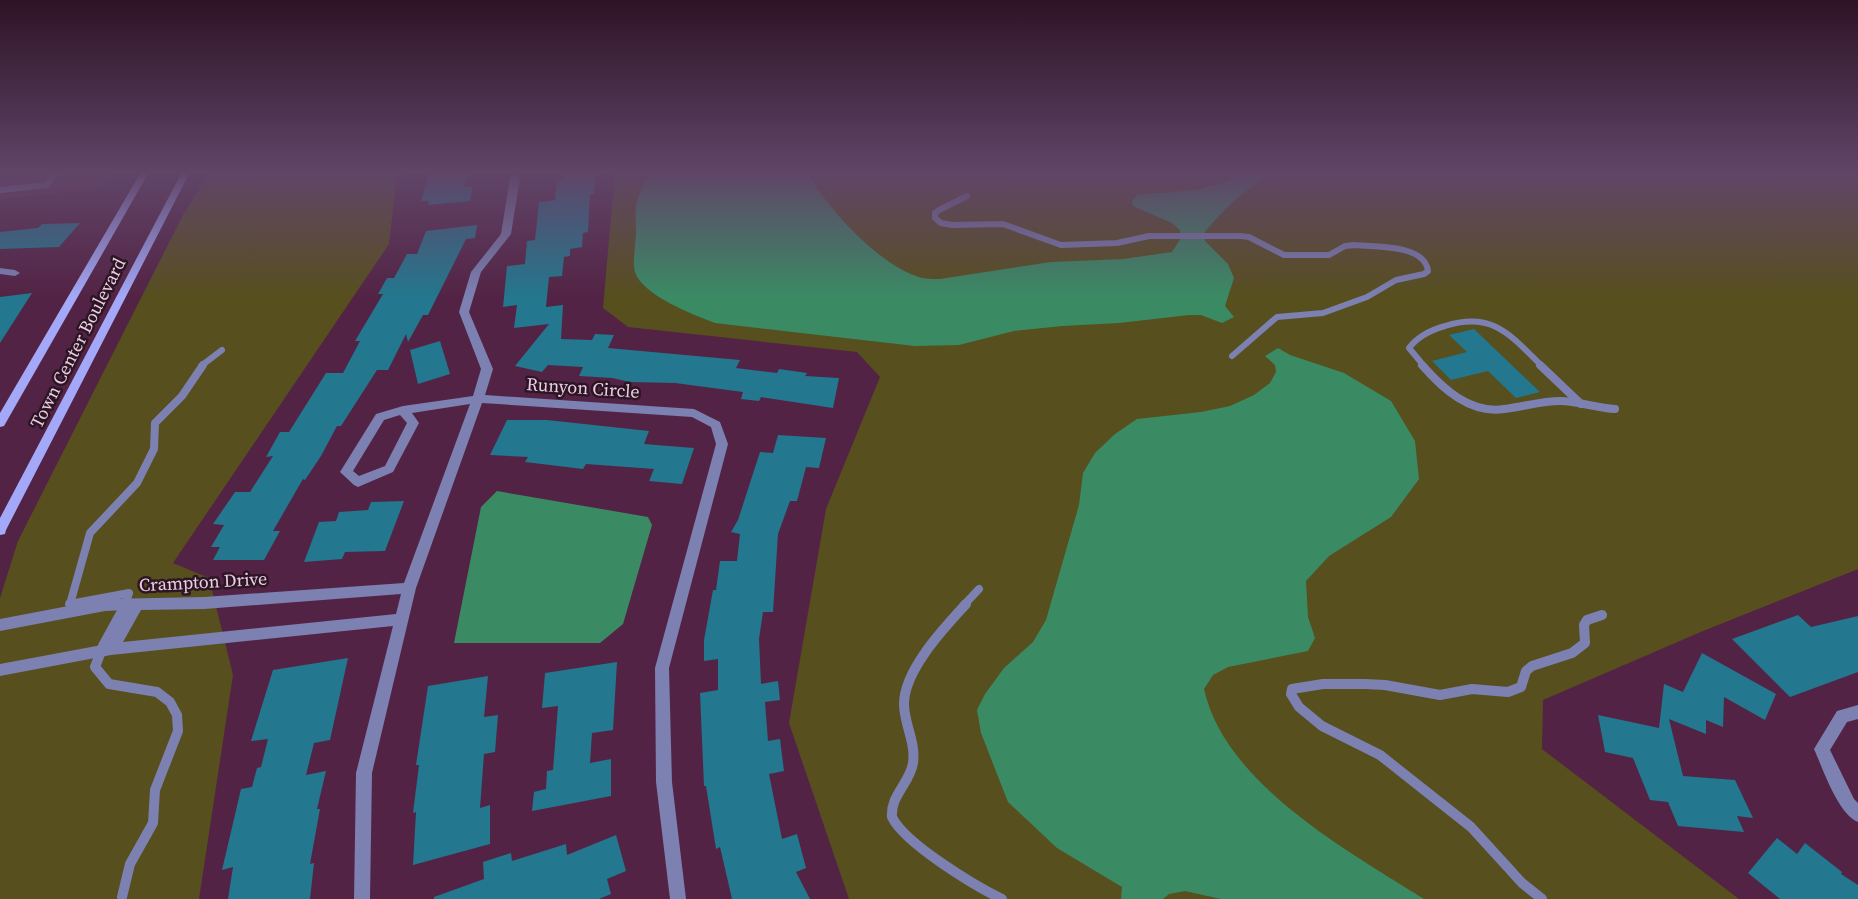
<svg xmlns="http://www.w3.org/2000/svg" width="1858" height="899" viewBox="0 0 1858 899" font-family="'Source Serif 4',serif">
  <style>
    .built { fill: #632d53 }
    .green { fill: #574f1e }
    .water { fill: #3a8b64 }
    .building { fill: #23778e }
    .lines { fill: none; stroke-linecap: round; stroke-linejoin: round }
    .lane-far2 { stroke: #7c81b2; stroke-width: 6 }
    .lane-far1 { stroke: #7c81b2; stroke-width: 8 }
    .lane { stroke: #7c81b2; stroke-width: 10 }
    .street { fill: #7c81b2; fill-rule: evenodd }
    .secondary { fill: #a3a9f8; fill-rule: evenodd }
    .labels { text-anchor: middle; stroke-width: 5; stroke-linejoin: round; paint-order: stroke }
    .street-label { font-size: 18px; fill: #eccde1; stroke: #2c1625 }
  </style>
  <rect width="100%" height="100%" fill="#532345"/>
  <path class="built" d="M0,172h111l-10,17 -101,10z"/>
  <g class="green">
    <path d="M210,172h222l-35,3 -8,69 -216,319 36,15 24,97 -34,224h-199v-301l18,-57 165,-326z"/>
    <path d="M615,172h1243v397l-155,62 -160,69 -1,49 197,150h-890l-60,-176 37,-214 54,-132 -23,-25 -229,-25 -25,-19z"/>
  </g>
  <g class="water">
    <path d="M654,172h153c21,37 72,94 115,106 6,1 13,1 18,1l111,-17 72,-3 49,-7 9,-14 -1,-8 -8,-7 -39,-17 -1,-5 5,-6 59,-5 27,-7 25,-11h26c-30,18 -48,35 -70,61l1,8 23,23 6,14 -9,28 9,11 -12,6 -21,-8h-12l-70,8 -57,3 -48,5 -55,14 -44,1 -200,-23c-21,-8 -73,-28 -80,-51 -3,-11 1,-29 1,-41 -1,-30 -1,-35 18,-59z"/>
    <path d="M1278,348l12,7 54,18 47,28 24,40 4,38 -28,38 -62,39 -23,25 2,36 7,21 -7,13 -80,16 -15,8 -9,14c21,95 143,161 220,210h-203l-36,-8 -16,3 -6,5h-42l1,-12 -65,-39 -49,-46 -27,-69 -4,-23 8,-16 19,-26 29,-26 13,-22 33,-115 4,-32 12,-20 20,-19 22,-15 64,-7 29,-6 24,-11 16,-12 6,-11 -1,-7 -10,-9z"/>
    <path d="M497,491l151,26 4,8 -29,99 -23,19h-146l27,-136z"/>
  </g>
  <g class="building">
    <path d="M467,172l-3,15 9,-1 -3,15 -42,4 1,-4h-8l7,-25z"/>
    <path d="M565,172h30l-1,22h-4l-2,38 -5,1 -1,14 -12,2v7l-6,1 -2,19 -13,1 -3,30 17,-2 -2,34 31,1 3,-6 19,1 -6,13 132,12 -4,8 41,5 2,-4 28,4 -2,3 34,2 -6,30 -72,-11 -2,4 -18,-2 2,-7 -68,-9 -45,-1 -18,-4 -33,-2 4,-9 -35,-2 -6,7 -27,-6 34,-42 -35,4 3,-23 -14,2 4,-41 18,-2 2,-23 8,-1 4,-38 16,-2 2,-19 7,-1z"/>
    <path d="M80,223l-21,24 -59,2v-17l38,-4 4,-4z"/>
    <path d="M477,225l-2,13 -9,1 -38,76h-5l-15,27 -2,-8 -18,36h-11l-36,56h-4l-16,30 -16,24 -2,-1 -30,52h7l-16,29h-51l7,-13h-9l13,-22 -11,-1 22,-32h15l23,-36 -7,1 14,-25h9l37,-59h17l17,-32h-5l28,-47h-5l9,-16h7l13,-24h10l9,-23z"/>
    <path d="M32,293l-32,50v-46z"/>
    <path d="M1474,329l66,63 -24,6 -28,-27 -37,9 -19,-19 35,-9 -18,-17z"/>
    <path d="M440,341l10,33 -32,10 -8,-34z"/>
    <path d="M507,420h40l102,11 -5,13 50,4 -12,36 -33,-3 5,-12 -68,-5 -3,5 -58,-7 3,-5 -38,-2z"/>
    <path d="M778,435l48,3 -7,30 -13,-1 -9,34h-7l-12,33 -5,78h-10l-4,27 2,45 17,-3 2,19 -15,2 3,39 12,-2 4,32 -15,3 13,65 15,-5 9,34 -10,4 14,27h-78l-12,-52 -4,2 -10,-63h-2l-4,-93 18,-3v-31l-14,2v-21l9,-50h3l4,-29h17l3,-27 -9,-2 7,-12 22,-68 13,1z"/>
    <path d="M404,501l-19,50 -40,1 -3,7 -38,3 15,-40 17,-1 3,-9 29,-2 3,-8z"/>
    <path d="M1798,615l13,12 47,-11v56l-68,25 -58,-58z"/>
    <path d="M1702,653l74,41 -11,26 -41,-23 -1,30 -17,-7v14l-37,-15 14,57 52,4 18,38 -16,-2 7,16 -66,-6 -10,-24 -18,-2 -17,-42 -28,-6 -7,-37 61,13 5,-44 19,8z"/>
    <path d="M348,658l-18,82 -16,3 -8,32 20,-4 -9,38h3l-10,55 4,-1 -4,36h-82l5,-32 -11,3 19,-81 11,-2 5,-19 4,-1 7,-28 -17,2 22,-71z"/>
    <path d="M617,662l-4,68 -21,3 -2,30 21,-4v37l-79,15 2,-19 12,-3 1,-18 6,-1 5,-64 -16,2 3,-35z"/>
    <path d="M488,676l-4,41 14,-2 -3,37 -11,2 -4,54 10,-3v39l-77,21 3,-53 -3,1 6,-48h-3l12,-79z"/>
    <path d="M616,835l10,36 -19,8 4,15 -12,5h-165v-2l50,-18 -1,-17 28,-9 1,8 54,-17 1,11z"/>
    <path d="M1777,838l20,16 8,-11 37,29 -1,2 17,11v14h-78l-32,-26z"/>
  </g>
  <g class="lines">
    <g class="lane-far2">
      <path d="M0,190l47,-5 9,-13"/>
      <path d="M967,196l-28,14 -4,3v5l6,5 11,2 51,-1 58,21 56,-2 32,-7h92l8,1 35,18h45l16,-9 9,-1c21,2 71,-1 74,26l-4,3 -28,6 -29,17 -44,16 -46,4 -45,39"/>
      <path d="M201,366l21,-16"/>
      <path d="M1424,366l-15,-18c9,-12 22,-18 36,-22 48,-15 65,9 97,40"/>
    </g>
    <g class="lane-far1">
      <path d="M1422,365c21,24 48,49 82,44 19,-2 37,-8 56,-8 18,0 36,7 55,8"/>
      <path d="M1540,365l41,39"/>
      <path d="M125,605l4,-12 -59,11 20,-71 47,-50 17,-34 1,-26 27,-27 21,-31"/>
      <path d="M964,605l15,-16"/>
    </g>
    <g class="lane">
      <path d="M70,604h11"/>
      <path d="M966,604c-22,24 -62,66 -62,100 0,20 12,38 9,59 -3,20 -23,33 -21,54 12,26 83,69 110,82"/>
      <path d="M122,897l8,-33 23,-41 2,-33 23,-59 -1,-16 -7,-13 -13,-10 -48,-8 -14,-17 8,-21 23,-42"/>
      <path d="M1542,899l-20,-16 -51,-56 -91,-72 -58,-29 -23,-19 -8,-13 1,-5 31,-5h42l20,1 55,10 32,-6 36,3 13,-5 5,-16 6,-5 40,-13 13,-10 -1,-18 3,-5 15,-5"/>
    </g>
    <g class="street">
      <path d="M515,175l5,3 -9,56 -30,38 -12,40 24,57 -8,26 209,14 26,13 8,22 -59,224 3,114 14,117h-16l-14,-117 -1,-114 61,-224 -5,-17 -19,-10 -210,-14 -66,185 -44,185 -2,126h-16l2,-126 37,-147 -282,29 -111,21v-12l107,-20 20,-34 -22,1 -105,20v-12l105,-20 99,-2 200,-14 66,-179 -58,9 7,10 -26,49 -35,15 -4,-2 -14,-13 36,-58 27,-8 70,-10 8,-27 -22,-57 12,-40 30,-38 9,-56zM400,415l7,8 -22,43 -26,10 -6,-5 31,-51zM401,594l-5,20 -273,28 18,-32 63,-1z"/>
      <path d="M0,268l15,2 5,3 -5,3 -15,-2z"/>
      <path d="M1858,705v14l-11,3 -17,28 24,49 4,4v19c-20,-8 -35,-53 -44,-73l23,-38z"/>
    </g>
    <g class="secondary">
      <path d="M141,172h8l-145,254 -4,1v-14z"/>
      <path d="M182,172h8l-184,358 -1,4 -5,1v-17z"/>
    </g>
  </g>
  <linearGradient id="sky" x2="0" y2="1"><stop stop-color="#2e1326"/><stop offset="0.58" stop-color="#604568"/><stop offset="1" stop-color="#604568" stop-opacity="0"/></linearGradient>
  <rect width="1858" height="298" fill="url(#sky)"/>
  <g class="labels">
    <g class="street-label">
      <text transform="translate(78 343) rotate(-63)" y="6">Town Center Boulevard</text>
      <text transform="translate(583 388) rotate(4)" y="6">Runyon Circle</text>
      <text transform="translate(203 582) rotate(-3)" y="6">Crampton Drive</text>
    </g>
  </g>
</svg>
